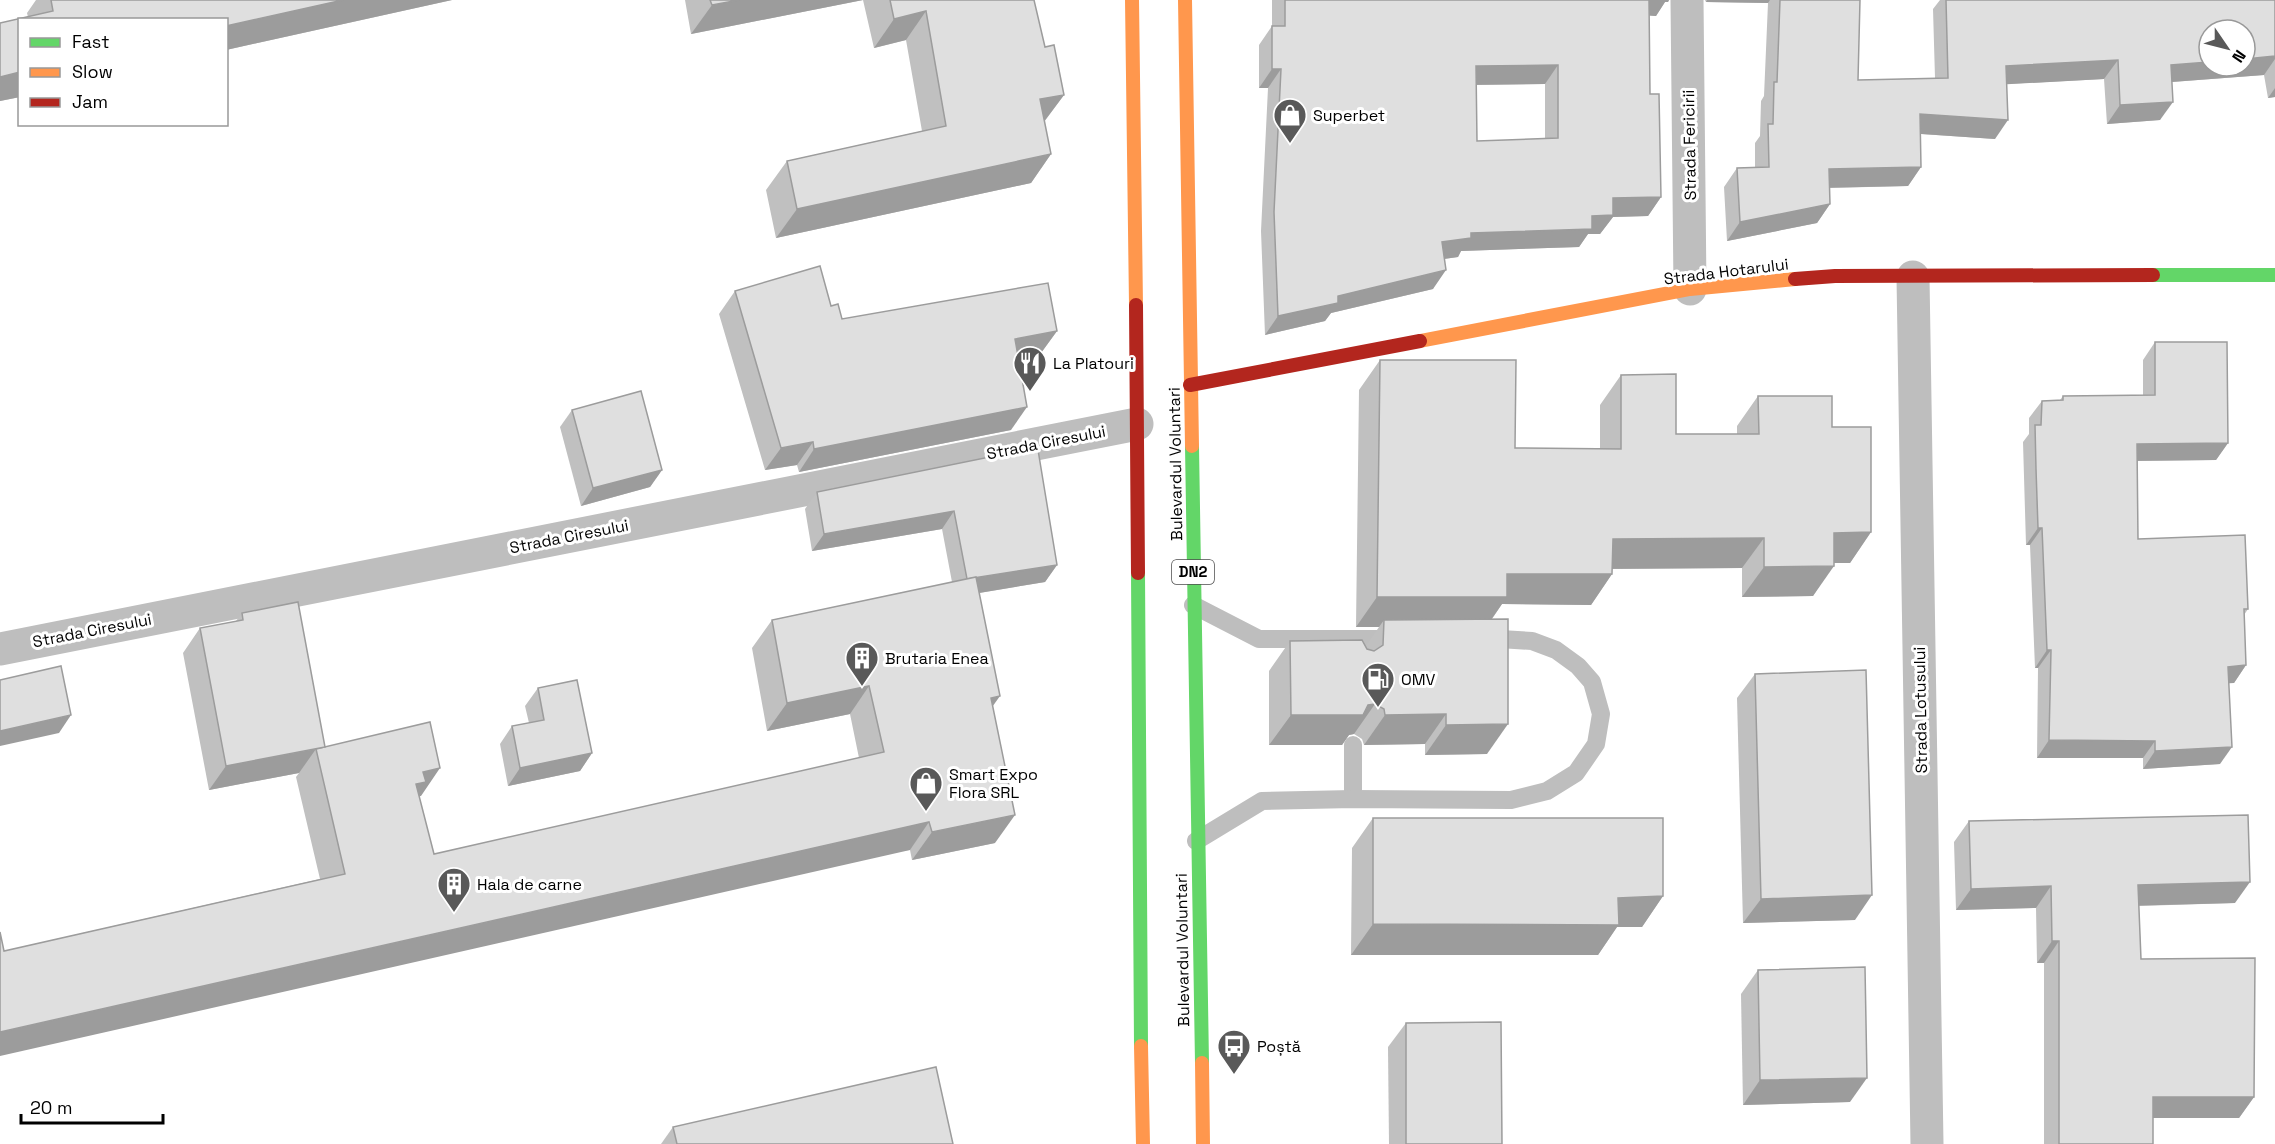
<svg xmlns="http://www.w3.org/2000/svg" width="2275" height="1144" viewBox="0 0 2275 1144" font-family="'Space Grotesk',sans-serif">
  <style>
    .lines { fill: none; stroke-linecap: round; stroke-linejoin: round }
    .lane { stroke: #bebebe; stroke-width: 18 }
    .street { stroke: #bebebe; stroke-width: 33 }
    .fast { stroke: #63d668; stroke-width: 14 }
    .slow { stroke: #ff974d; stroke-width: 14 }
    .jam { stroke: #b3261e; stroke-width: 14 }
    .wall { fill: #c0c0c0; fill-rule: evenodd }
    .shaded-wall { fill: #9c9c9c }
    .building { fill: #dfdfdf; stroke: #9c9c9c; stroke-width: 1.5; fill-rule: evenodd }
    .labels { text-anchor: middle; stroke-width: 6; stroke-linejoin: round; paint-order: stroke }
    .shield { fill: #fff; stroke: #4c4c4c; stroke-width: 1.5 }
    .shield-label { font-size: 15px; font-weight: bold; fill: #000 }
    .poi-label { font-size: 16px; fill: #000; stroke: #fff; text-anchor: start }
    .street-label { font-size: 16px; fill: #000; stroke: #fff }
  </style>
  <rect width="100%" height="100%" fill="#fff"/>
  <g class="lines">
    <g class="lane">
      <path d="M1193,605l66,34h134"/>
      <path d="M1353,745v54"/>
      <path d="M1196,841l66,-40 91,-2 158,1 36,-9 29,-18 20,-29 5,-30 -9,-32 -14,-16 -22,-16 -24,-9 -48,-3"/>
    </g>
    <g class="street">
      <path d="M1687,0l3,289"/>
      <path d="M1913,277l14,867"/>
      <path d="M0,649l1137,-225"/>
    </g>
    <g class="fast">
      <path d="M2153,275h122"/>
      <path d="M1192,446l10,617"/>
      <path d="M1138,573l3,473"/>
    </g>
    <g class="slow">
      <path d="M1132,0l4,305"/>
      <path d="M1185,0l7,446"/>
      <path d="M1420,341l270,-52 105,-10"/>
      <path d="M1141,1046l2,98"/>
      <path d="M1202,1063l1,81"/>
    </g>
    <g class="jam">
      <path d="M1795,279l40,-3 318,-1"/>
      <path d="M1136,305l2,268"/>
      <path d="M1190,385l230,-44"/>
    </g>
  </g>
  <g class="wall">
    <path d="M36,0h416l-226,50v-30h-206v77l-20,4v-78l28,-6 -1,-4z"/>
    <path d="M685,0h349l11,47 19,48 -20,27 7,32 -20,29 -255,55 -10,-48 21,-29 135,-30 -16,-91 -32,8 -11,-48 -172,34z"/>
    <path d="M1272,0h397l-1,2h-3l-9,14 -7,-1 1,79 11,103 -13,19 -35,1 -13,17h-12l-9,13 -118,4 -3,6 -14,2 -11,30 -102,24 -6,8 -60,14 -4,-104 7,-143h-9v-43l13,-19zM1545,84v55l-68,2 -1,-56z"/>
    <path d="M1705,0h155l-2,80 77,-2 -2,-69 7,-9h335v97l-7,1 -4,-23 -92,7 -12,38 -53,4 -3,-45 -98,5 -11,55 -74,-5v33l-13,19 -79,2 1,16 -13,19 -90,18 -3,-54 13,-19 18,-1v-24l5,-7 1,-35 3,-5 4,-93 -62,-1z"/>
    <path d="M735,291l96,15 11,13 215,12 -16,22 -23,5 -7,72 -212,42 -2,-7 -32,5 -46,-156z"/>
    <path d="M2155,342l73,101 -12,17 -79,1 1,78 110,70 -4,6 2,50 -12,18h-5l-9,81 -77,5v-11h-106l1,-90h-3l-5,-123h-4l-3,-103 6,-8v-16l13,-17 18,-1 3,-4 80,-1v-35z"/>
    <path d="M1380,360l135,88h85v-43l21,-30 55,59h61v-8l21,-30 74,31 39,105 -21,31h-16l-21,33 -71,1v-29l-130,1v5l-21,31 -89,-1 -10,15 -5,135 -62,1v-11l-61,1 -2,-6 -8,-5 -5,1 -7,10h-73v-74l21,-30 76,5 13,-19h-23l3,-237z"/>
    <path d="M572,410l90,60 -12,17 -69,19 -21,-79z"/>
    <path d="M1029,449l28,116 -12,17 -66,11 13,114 3,136 -83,17 -2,-10 -906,101 316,-72 -24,-102 3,-4 -90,17 -26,-137 17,-25 36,-7 6,-8 83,134 96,49h-2l15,58 425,-96 -9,-44 -83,17 -15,-83 20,-28 180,-38 -10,-53 -130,22 -7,-42 12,-17z"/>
    <path d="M1755,674l100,246 -112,3 -6,-225z"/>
    <path d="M538,688l54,65 -12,18 -72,15 -8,-42 12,-18 17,-3 -4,-17z"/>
    <path d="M1373,818l290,78 -21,31h-25l-19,28h-247l1,-107z"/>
    <path d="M1969,821l266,82 -96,3 2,53 113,138 -15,21h-86v26h-109v-181h-7l-1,-55 -80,2 -2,-68z"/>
    <path d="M1758,970l92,132 -107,3 -2,-111z"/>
    <path d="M1406,1023l96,121h-113l-1,-97z"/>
    <path d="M673,1127l280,17h-292z"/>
  </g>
  <g class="shaded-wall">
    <path d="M343,0h109l-226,50v-24z"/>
    <path d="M739,0h124l-172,34 21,-29z"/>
    <path d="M1647,0h22l-1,2h-3l-9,14 -20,-1z"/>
    <path d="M1707,0h63l-2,3 -62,-1z"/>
    <path d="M926,11l-20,29 -32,8 20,-29z"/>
    <path d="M2275,56v3l-11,16 -106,8 13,-18 38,-3v4h36v-7z"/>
    <path d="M2118,60l-14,19 -111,6 13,-19z"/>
    <path d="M1558,65l-13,19 -82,1 13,-19z"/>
    <path d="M1272,69h9l-13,19h-9z"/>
    <path d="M20,72v25l-20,4v-24z"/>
    <path d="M2275,88v9l-7,1z"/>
    <path d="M1064,95l-21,28 -3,-24z"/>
    <path d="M2173,102l-13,18 -53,4 13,-19z"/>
    <path d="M1920,114l88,6 -13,19 -88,-6z"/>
    <path d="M1051,154l-20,29 -255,55 21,-29z"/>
    <path d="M1921,167l-13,19 -92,2 13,-19z"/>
    <path d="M1661,197l-13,19 -35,1 -13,17h-12l-9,13 -118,4 -3,6 -29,4 13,-19 29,-9 142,-35z"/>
    <path d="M1830,204l-13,19 -90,18 13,-19z"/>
    <path d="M1446,270l-13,19 -102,24 -6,8 -60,14 13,-19 60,-20z"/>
    <path d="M1057,331l-16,22 -42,8 16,-22z"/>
    <path d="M1027,407l-16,23 -212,42 15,-23z"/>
    <path d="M813,442l-16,23 -32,5 16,-22z"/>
    <path d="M2228,443l-12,17 -91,1 12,-17z"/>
    <path d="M662,470l-12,17 -69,19 12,-18z"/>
    <path d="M954,511l-12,18 -130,22 12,-17z"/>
    <path d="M2038,528h4l-12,17h-4z"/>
    <path d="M1871,532l-21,31h-37l21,-30z"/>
    <path d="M1764,538l-22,30 -151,1 22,-30z"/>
    <path d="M1057,565l-12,17 -90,15 12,-18z"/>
    <path d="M1834,566l-21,30 -71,1 22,-30z"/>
    <path d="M1507,574h105l-21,31 -89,-1 -16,23 -102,-7 -5,7h-23l21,-30z"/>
    <path d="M2047,650h4l-13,18h-3z"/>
    <path d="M2246,665l-12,18 -18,1 12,-17z"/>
    <path d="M869,686l-19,28 -83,17 20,-28z"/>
    <path d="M1000,696l-20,28 11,-26z"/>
    <path d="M1375,704l-21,30 -5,1 -7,10h-73l22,-30 77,-10z"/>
    <path d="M1446,714l-21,30 -61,1 21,-30z"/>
    <path d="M71,715l-12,18 -59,13v-15z"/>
    <path d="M1508,724l-21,30 -62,1 21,-30z"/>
    <path d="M2049,740l106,1 -12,17h-106z"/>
    <path d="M2232,747l-12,17 -77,5 12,-18z"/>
    <path d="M316,749l-17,24 -90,17 17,-24z"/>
    <path d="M592,753l-12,18 -72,15 12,-18z"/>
    <path d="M440,768l-19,28 -6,1 -18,15 26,-40z"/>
    <path d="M1015,815l-20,28 -83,17 20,-28z"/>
    <path d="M929,822l-19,28 -910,206v-24z"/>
    <path d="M2250,882l-15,21 -112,3 15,-21z"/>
    <path d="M2051,886l-15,22 -80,2 15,-21z"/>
    <path d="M1872,895l-17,25 -112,3 18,-24z"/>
    <path d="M1663,896l-21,31h-25l-19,28h-247l22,-31 245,-26z"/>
    <path d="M2052,941h7l-15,22h-7z"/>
    <path d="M1867,1078l-17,24 -107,3 17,-25z"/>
    <path d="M2153,1097h101l-15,21h-101z"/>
  </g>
  <g class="building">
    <path d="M51,0h292l-117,26v-6h-206v52l-20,5v-54l53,-12z"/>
    <path d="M710,0h29l-27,5z"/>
    <path d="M890,0h144l11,47 9,-2 10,50 -24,4 11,55 -254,55 -10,-48 159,-35 -20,-115 -32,8z"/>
    <path d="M1285,0h364l1,94h9l2,103 -48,1v17l-21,1v13l-121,4v5l-29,4 4,28 -108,26v7l-60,13 -4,-104 7,-143h-9v-43h13zM1558,65v73l-81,3 -1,-75z"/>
    <path d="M1780,0h80l-2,80 90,-2 -2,-78h329v56l-30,3v-29h-36v32l-38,3 2,37 -53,3 -2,-45 -112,6 2,54 -88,-6 1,53 -92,2 1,35 -90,18 -3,-54 32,-1 -1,-43h5l1,-42h3z"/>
    <path d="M820,266l11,40 7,-2 4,15 206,-36 9,48 -42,8 12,68 -213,42 -1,-7 -32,6 -46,-157z"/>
    <path d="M2155,342h72l1,101 -91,1 1,95 107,-4 3,74h-4l2,56 -18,2 4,80 -77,4v-10l-106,-1 2,-90h-4l-5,-122h-4l-2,-59 -1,-44h6l1,-24 21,-1v-4l92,-1z"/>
    <path d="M1380,360h136l-1,88 106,1v-74l55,-1v60h83l-1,-38h74v31h39v105l-37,1v33l-70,1v-29l-151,1 -1,35h-105v23h-130z"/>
    <path d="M641,391l21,79 -69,18 -21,-78z"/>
    <path d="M1029,449l1,3 8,-2 19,115 -90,14 -13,-68 -130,23 -7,-42z"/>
    <path d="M976,577l24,119 -9,2 24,117 -83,17 -3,-10 -929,210v-100l4,19 341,-77 -29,-125 114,-27 10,46 -17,4 3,10 -10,2 18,70 450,-102 -15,-66 -82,17 -15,-83z"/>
    <path d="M298,602l27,145 -99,19 -26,-138 43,-8 -1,-7z"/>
    <path d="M1508,619v105l-62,1v-11l-61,1 -1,-6 -9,-5 -7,1 -5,10h-72l-1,-74 72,-1 5,9 7,2 9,-6 1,-25z"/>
    <path d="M61,666l10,49 -71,16v-51z"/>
    <path d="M1866,670l6,225 -111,4 -6,-225z"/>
    <path d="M577,680l15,73 -72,15 -8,-42 32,-6 -6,-32z"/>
    <path d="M2248,815l2,67 -112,3 3,74 114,-1 -1,139h-101v47h-94v-203h-7l-1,-55 -80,3 -2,-68z"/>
    <path d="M1373,818h290v78l-45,2 1,27 -246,-1z"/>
    <path d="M1865,967l2,111 -107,2 -2,-110z"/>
    <path d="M1501,1022l1,122h-96v-121z"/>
    <path d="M936,1067l17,77h-276l-4,-17z"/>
  </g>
  <defs>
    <symbol id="shop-pin" viewBox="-11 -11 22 30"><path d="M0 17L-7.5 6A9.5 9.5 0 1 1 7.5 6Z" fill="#595959" stroke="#fff"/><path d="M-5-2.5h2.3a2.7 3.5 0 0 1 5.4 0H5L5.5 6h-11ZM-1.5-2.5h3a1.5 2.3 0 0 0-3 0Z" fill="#fff"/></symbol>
    <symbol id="restaurant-pin" viewBox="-11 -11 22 30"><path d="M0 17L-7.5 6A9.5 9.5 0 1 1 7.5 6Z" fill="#595959" stroke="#fff"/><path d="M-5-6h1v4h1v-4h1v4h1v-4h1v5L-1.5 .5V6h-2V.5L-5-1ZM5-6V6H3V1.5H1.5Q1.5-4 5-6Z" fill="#fff"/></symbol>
    <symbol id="building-pin" viewBox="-11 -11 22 30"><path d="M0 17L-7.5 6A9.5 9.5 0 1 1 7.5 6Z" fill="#595959" stroke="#fff"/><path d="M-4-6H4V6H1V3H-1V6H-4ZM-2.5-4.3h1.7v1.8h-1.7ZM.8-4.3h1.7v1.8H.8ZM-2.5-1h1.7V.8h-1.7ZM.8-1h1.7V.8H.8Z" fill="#fff"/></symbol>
    <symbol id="fuel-pin" viewBox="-11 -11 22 30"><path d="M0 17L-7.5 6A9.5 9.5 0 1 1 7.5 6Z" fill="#595959" stroke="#fff"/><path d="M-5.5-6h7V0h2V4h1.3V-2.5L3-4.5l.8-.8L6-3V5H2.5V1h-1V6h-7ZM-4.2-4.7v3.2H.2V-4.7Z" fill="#fff"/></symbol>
    <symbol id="bus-pin" viewBox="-11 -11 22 30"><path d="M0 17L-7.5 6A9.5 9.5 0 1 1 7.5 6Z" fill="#595959" stroke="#fff"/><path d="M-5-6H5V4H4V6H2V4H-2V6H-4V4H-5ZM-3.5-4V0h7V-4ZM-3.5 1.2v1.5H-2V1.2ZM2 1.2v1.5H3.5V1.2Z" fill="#fff"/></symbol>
  </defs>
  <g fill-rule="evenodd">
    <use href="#shop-pin" x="1271" y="96" width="38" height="52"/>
    <use href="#restaurant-pin" x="1011" y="344" width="38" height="52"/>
    <use href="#building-pin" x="843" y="639" width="38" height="52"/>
    <use href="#fuel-pin" x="1359" y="660" width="38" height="52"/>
    <use href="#shop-pin" x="907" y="764" width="38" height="52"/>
    <use href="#building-pin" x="435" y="865" width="38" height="52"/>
    <use href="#bus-pin" x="1215" y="1027" width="38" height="52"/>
  </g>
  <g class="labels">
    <rect class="shield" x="1172" y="560" width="42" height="24" rx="4.5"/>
    <g class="shield-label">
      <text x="1193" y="577">DN2</text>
    </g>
    <g class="poi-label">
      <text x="1313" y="121">Superbet</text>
      <text x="1053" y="369">La Platouri</text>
      <text x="885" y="664">Brutaria Enea</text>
      <text x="1401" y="685">OMV</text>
      <text x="949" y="780">Smart Expo<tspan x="949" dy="18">Flora SRL</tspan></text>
      <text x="477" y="890">Hala de carne</text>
      <text x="1257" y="1052">Poștă</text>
    </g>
    <g class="street-label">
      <text transform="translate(1689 145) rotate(-91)" y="6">Strada Fericirii</text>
      <text transform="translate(1726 271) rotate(-7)" y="6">Strada Hotarului</text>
      <text transform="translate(1046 442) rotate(-11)" y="6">Strada Ciresului</text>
      <text transform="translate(1175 464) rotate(-91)" y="6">Bulevardul Voluntari</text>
      <text transform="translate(569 536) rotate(-11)" y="6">Strada Ciresului</text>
      <text transform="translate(92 630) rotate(-11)" y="6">Strada Ciresului</text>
      <text transform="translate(1920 710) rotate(-91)" y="6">Strada Lotusului</text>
      <text transform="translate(1182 950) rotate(-91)" y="6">Bulevardul Voluntari</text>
    </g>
  </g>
  <rect x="18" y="18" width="210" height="108" fill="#ffffff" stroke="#999999" stroke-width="1.5"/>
  <rect x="30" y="38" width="30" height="9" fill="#63d668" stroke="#999999" stroke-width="1.5"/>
  <text x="72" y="48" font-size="18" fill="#000000">Fast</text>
  <rect x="30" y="68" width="30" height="9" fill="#ff974d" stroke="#999999" stroke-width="1.5"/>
  <text x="72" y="78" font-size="18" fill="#000000">Slow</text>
  <rect x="30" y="98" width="30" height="9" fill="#b3261e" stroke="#999999" stroke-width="1.5"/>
  <text x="72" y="108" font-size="18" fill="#000000">Jam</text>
  <g transform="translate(2227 48) rotate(125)"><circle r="28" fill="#ffffff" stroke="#999999" stroke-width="1.5"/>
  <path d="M0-4.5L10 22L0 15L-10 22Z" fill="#595959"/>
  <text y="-9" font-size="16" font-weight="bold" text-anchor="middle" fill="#000000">N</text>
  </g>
  <path d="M21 1114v9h142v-9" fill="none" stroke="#000000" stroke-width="3"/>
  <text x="30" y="1114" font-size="18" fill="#000000" stroke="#ffffff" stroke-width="4.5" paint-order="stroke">20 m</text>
</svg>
